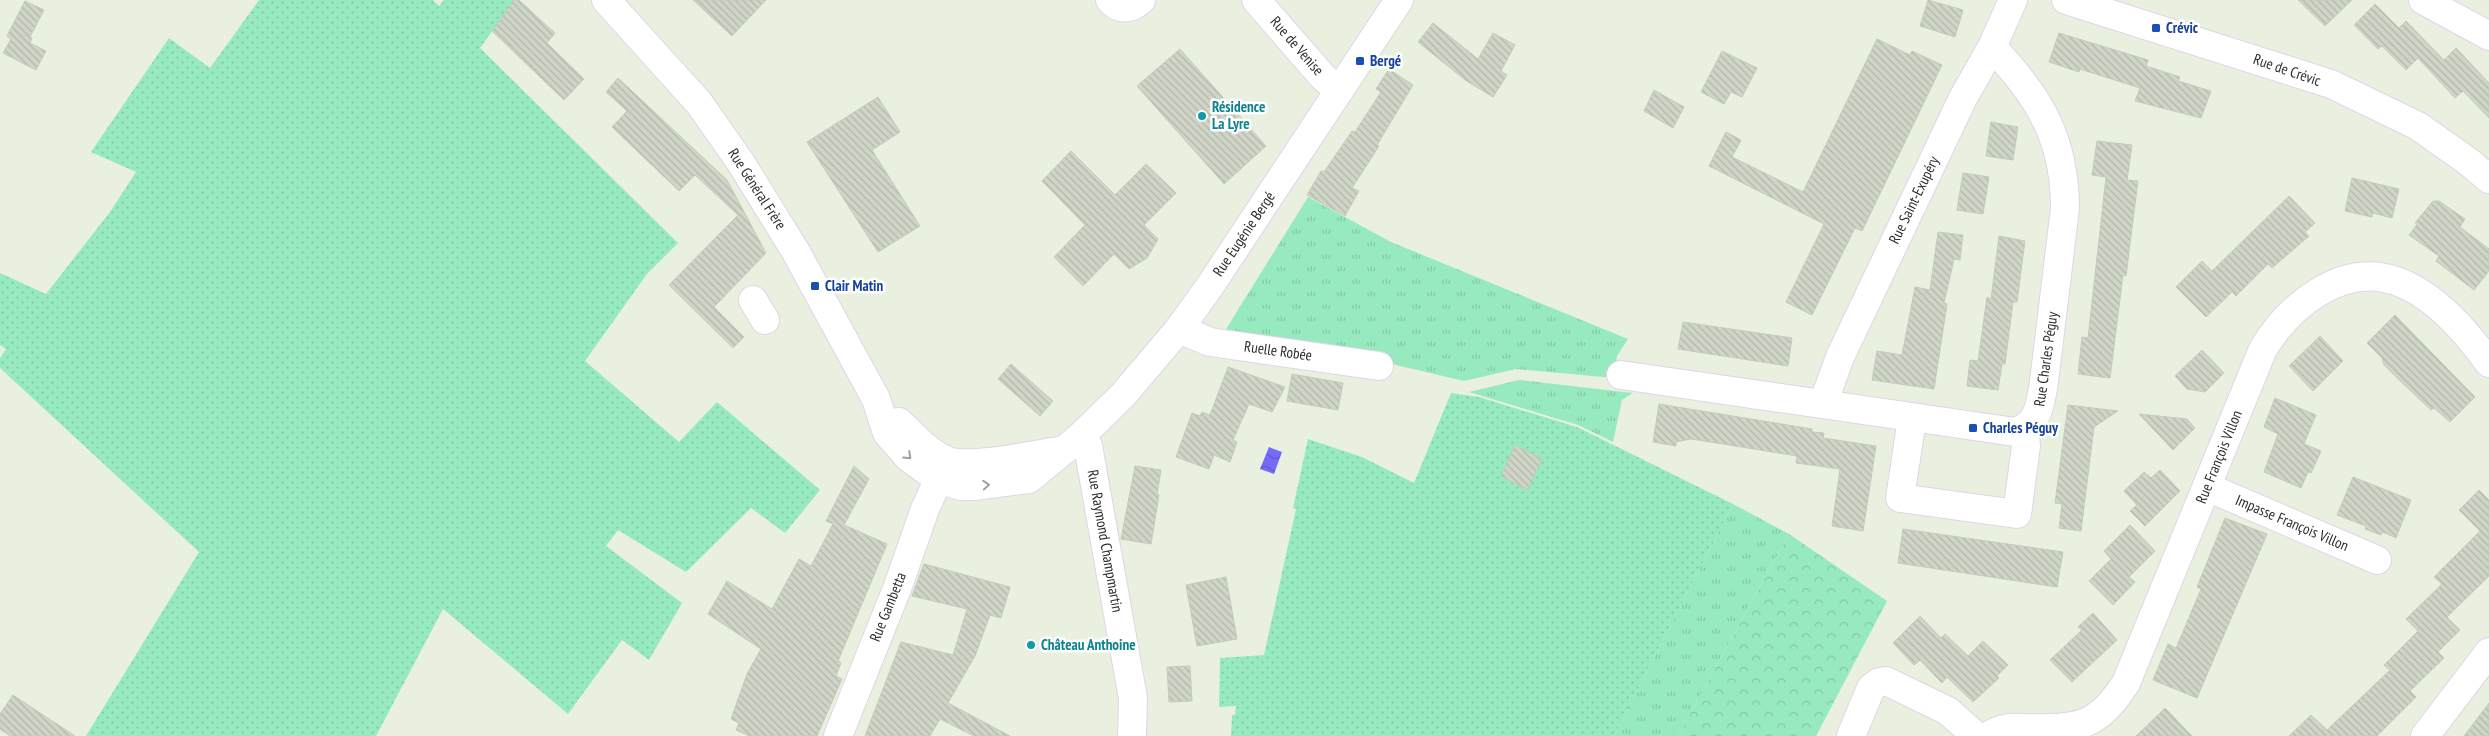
<svg xmlns="http://www.w3.org/2000/svg" width="2489" height="736" viewBox="0 0 2489 736" font-family="'PT Sans Narrow',sans-serif">
  <style>
    .grass { fill: url(#grass-tufts) }
    .forest { fill: url(#forest-crowns) }
    .garden { fill: url(#garden-dots) }
    .water { fill: url(#water-waves) }
    .building { fill: url(#building-back-hatch); stroke: #c2ccb8 }
    .lines { fill: none; stroke-linecap: round; stroke-linejoin: round }
    .minor-casing { stroke: #e0d4e7; stroke-width: 30 }
    .minor { stroke: #fff; stroke-width: 28 }
    .oneway { stroke: #a0a0a0 }
    .transit-dot { fill: #1a4fb4; stroke: #fff; stroke-width: 2 }
    .culture-dot { fill: #0f9aa8; stroke: #fff; stroke-width: 2 }
    .labels { text-anchor: middle; stroke-width: 5; stroke-linejoin: round; paint-order: stroke }
    .transit-label { font-size: 15px; font-weight: bold; fill: #164399; stroke: #fff; text-anchor: start }
    .street-label { font-size: 15px; fill: #2d2d2d; stroke: #fff }
    .culture-label { font-size: 15px; font-weight: bold; fill: #0d838f; stroke: #fff; text-anchor: start }
  </style>
  <defs>
    <pattern id="grass-tufts" width="24" height="20" patternUnits="userSpaceOnUse" patternTransform="scale(1.25)"><rect width="24" height="20" fill="#97eabf"/><path d="M3 7l-1-3M5 7V3M7 7l1-3M15 17l-1-3M17 17v-4M19 17l1-3" fill="none" stroke="#82c9a4"/></pattern>
    <pattern id="forest-crowns" width="20" height="18" patternUnits="userSpaceOnUse" patternTransform="scale(1.25)"><rect width="20" height="18" fill="#97eabf"/><path d="M2 6a3 3 0 1 1 6 0M12 15a3 3 0 1 1 6 0" fill="none" stroke="#82c9a4"/></pattern>
    <pattern id="garden-dots" width="8" height="8" patternUnits="userSpaceOnUse" patternTransform="scale(1.25)"><rect width="8" height="8" fill="#97eabf"/><path d="M2 2h.1M6 6h.1" fill="none" stroke="#82c9a4" stroke-width="1.8" stroke-linecap="round"/></pattern>
    <pattern id="water-waves" width="16" height="10" patternUnits="userSpaceOnUse" patternTransform="scale(1.25)"><rect width="16" height="10" fill="#766afa"/><path d="M0 5q4-4 8 0t8 0" fill="none" stroke="#6158cb"/></pattern>
    <pattern id="building-back-hatch" width="6" height="6" patternUnits="userSpaceOnUse" patternTransform="scale(1.25)"><rect width="6" height="6" fill="#cfd5c7"/><path d="M-1 5l2 2M0 0l6 6M5-1l2 2" fill="none" stroke="#b2b7ab"/></pattern>
  </defs>
  <rect width="100%" height="100%" fill="#e9f0df"/>
  <g class="grass">
    <path d="M1308,197l83,45 237,97 -11,17 -3,22 -98,-9 -52,12 -85,-20 -159,-22z"/>
    <path d="M1519,380l114,13 -11,7 -9,42 -35,-17 -109,-33z"/>
    <path d="M1733,504l56,30 -111,202h-64z"/>
  </g>
  <path class="forest" d="M1789,534l98,67 -71,135h-138z"/>
  <g class="garden">
    <path d="M259,0h174l6,6 5,-6h70l-34,48 198,195 -31,31 -62,87 94,81 38,-40 103,88 -35,43 -34,-25 -65,64 -68,-42 -12,16 76,57 -33,57 -27,-20 -54,74 -125,-105 -67,127h-290l113,-184 -199,-184v-10l6,-9 -6,-4v-72l46,21 64,-82 26,-40 -45,-20 78,-114 41,30z"/>
    <path d="M1451,393l28,4 98,30 156,77 -119,232h-383l1,-21h3l1,-9 -17,1 1,-49 44,-3 32,-146 -3,-1 15,-69 54,18 52,26z"/>
  </g>
  <path class="water" d="M1269,447l13,5 -8,22 -14,-5z"/>
  <g class="building">
    <path d="M514,0h5l36,33 -8,10 37,36 -20,21 -72,-69z"/>
    <path d="M693,0h73l-34,36z"/>
    <path d="M1928,0l35,10 -8,27 -35,-11z"/>
    <path d="M2298,0h54l-27,26z"/>
    <path d="M25,1l19,9 -14,27 2,1 -2,5 16,8 -10,19 -33,-17 8,-14 -4,-3z"/>
    <path d="M2375,4l24,24 7,-7 38,39 12,-12 33,35v35l-26,-27 -8,7 -37,-40 -12,12 -24,-24 -4,3 -24,-24z"/>
    <path d="M1433,23l45,36 15,-26 22,12 -14,26 6,4 -14,22 -28,-17 -47,-38z"/>
    <path d="M2059,33l89,27 -2,6 34,11 -2,4 33,10 -10,27 -66,-17 5,-13 -60,-19 -1,3 -30,-10z"/>
    <path d="M1877,39l33,16 2,-4 30,14 -80,166 -7,-3 -43,87 -26,-13 38,-78 -115,-58 17,-34 15,8 -9,17 71,35z"/>
    <path d="M1180,49l86,97 -42,38 -87,-98z"/>
    <path d="M1722,51l35,17 -15,29 -11,-5 -7,12 -23,-12z"/>
    <path d="M1389,69l24,16 -36,60 2,1 -27,42 7,3 -14,25 -38,-21 14,-24 3,1 28,-41 3,1 26,-40 -5,-3z"/>
    <path d="M618,78l109,102 39,73 -52,54 30,30 -11,11 -64,-63 69,-70 -43,-40 -16,16 -67,-64 15,-16 -21,-19z"/>
    <path d="M1654,90l30,17 -11,21 -29,-17z"/>
    <path d="M878,97l22,35 -28,18 48,76 -42,26 -71,-110z"/>
    <path d="M1991,122l27,5 -5,33 -27,-4z"/>
    <path d="M2097,141l35,4 -5,35 11,1 -12,95 -3,-1 -13,103 -32,-4 4,-37 6,1 18,-161 -14,-2z"/>
    <path d="M1071,151l44,44 31,-31 30,29 -32,32 14,14 -11,19 -18,11 -15,-15 -31,32 -29,-29 31,-32 -43,-44z"/>
    <path d="M1963,173l26,4 -6,37 -26,-4z"/>
    <path d="M2352,178l47,11 -7,29 -19,-5 -1,4 -27,-6z"/>
    <path d="M2289,196l26,27 -10,9 4,4 -37,32 -4,-4 -32,32 -4,-4 -26,25 -30,-30 26,-26 10,10z"/>
    <path d="M2433,201h6l26,18 -5,8 29,22v22l-15,19 -38,-29 3,-5 -30,-21 9,-12h-3z"/>
    <path d="M1938,232l25,3 -3,25 -6,-1 -10,44 3,1 -13,85 -62,-9 5,-29 25,4 13,-68 15,3z"/>
    <path d="M1999,236l26,5 -8,61h-4l-8,62h-3l-4,26 -31,-4 3,-26 8,1 9,-64 4,2z"/>
    <path d="M2395,315l80,82 -25,25 -16,-14 -3,2 -35,-33 -12,-12 -2,-7 -15,-15z"/>
    <path d="M1683,322l109,16 -4,28 -110,-17z"/>
    <path d="M2320,336l23,25 -30,30 -24,-25z"/>
    <path d="M2202,350l22,23 -19,19 -18,-3 -12,-13z"/>
    <path d="M1011,364l42,37 -13,15 -42,-37z"/>
    <path d="M1228,367l57,20 -13,25 -23,-8 -16,36 4,2 -7,20 -16,-7 -5,14 -33,-12 16,-44 8,3 2,-4 8,3z"/>
    <path d="M1292,374l51,9 -5,27 -51,-9z"/>
    <path d="M2275,398l41,17 -12,29 17,7 -10,22 -3,-1 -7,16 -37,-16 14,-38 -14,-7z"/>
    <path d="M1659,404l153,25v3l12,1 -1,5 53,8 -13,85 -31,-5 8,-57 -44,-6 1,-7 -99,-16 -8,-1 -14,3v4l-23,-4z"/>
    <path d="M2068,405l50,6 -24,16 -13,104 -22,-3 3,-24 -7,-1z"/>
    <path d="M2139,414l48,5 8,9 -22,22z"/>
    <path d="M1515,445l27,14 -15,31 -26,-14z"/>
    <path d="M854,466l15,13 -25,46 43,19 -49,117 3,2 -5,13 6,3 -25,57h-68l-13,-6 3,-7 -8,-4 16,-45 14,-25 -53,-35 19,-33 45,28 27,-50 12,7 22,-42 -7,-3z"/>
    <path d="M1135,466l26,4 -4,25h2l-8,49 -30,-5z"/>
    <path d="M2160,470l20,21 -35,35 -15,-15 7,-6 -13,-14 20,-19 7,6z"/>
    <path d="M2353,477l58,23 -15,38 -13,-6 -2,3 -16,-6 1,-3 -29,-11z"/>
    <path d="M2479,490l10,10v76l-42,41 13,13 -22,22 6,6 -34,33 6,6 -39,39h-88l22,-21 16,15 63,-60 -6,-5 34,-34 -12,-12 36,-35 -8,-7 46,-46 -21,-21z"/>
    <path d="M2225,518l42,16 -70,164 -44,-18 15,-36 8,4 25,-59 -4,-2z"/>
    <path d="M2130,525l25,26 -26,26 6,5 -22,23 -24,-24 22,-22 -7,-8z"/>
    <path d="M1903,529l160,23 -6,35 -159,-24z"/>
    <path d="M924,564l86,23 -9,31 -11,-3 -15,41 -27,47 62,33h-36l-34,-17 -10,17h-65l36,-94 52,13 14,-46 -55,-13z"/>
    <path d="M1226,577l11,62 -40,7 -11,-61z"/>
    <path d="M2093,613l24,27 -45,42 -22,-22 32,-30 -4,-3z"/>
    <path d="M1920,616l21,22 4,-4 23,22 15,-15 25,24 -11,11 2,2 -26,24 -26,-25 -5,6 -22,-23 -6,5 -21,-22z"/>
    <path d="M1190,666l2,35 -23,1 -2,-35z"/>
    <path d="M13,695l62,41h-65l-10,-7v-15z"/>
    <path d="M2489,703v33h-25z"/>
    <path d="M2165,708l27,28h-56l21,-20z"/>
  </g>
  <g class="lines">
    <defs>
      <g id="minor">
        <path d="M606,0l93,103 42,60 55,89 80,147 11,34 22,25 29,21 23,7h13l55,-7 51,-42 43,-42 56,-66 31,-43 189,-286"/>
        <path d="M1110,0c10,11 21,9 31,0"/>
        <path d="M1256,0l67,77 16,14"/>
        <path d="M2066,0l265,84 87,42 51,36 20,17"/>
        <path d="M2423,0l66,36"/>
        <path d="M753,300l12,20"/>
        <path d="M1179,329l31,13 169,24"/>
        <path d="M1621,375l394,57c24,-8 25,-27 29,-50l21,-174c0,-69 -26,-112 -73,-161"/>
        <path d="M1823,404l17,-47 123,-259 29,-51 21,-47"/>
        <path d="M1912,419l-12,79 117,16 9,-68 -2,-17"/>
        <path d="M899,422c14,13 30,32 49,39 24,8 88,-7 116,-11"/>
        <path d="M1080,437l8,9 45,252 -1,38"/>
        <path d="M2207,487l170,73"/>
        <path d="M838,736l60,-150 27,-77 22,-48"/>
        <path d="M1851,736l20,-48 8,-6 7,-1 62,30 28,25"/>
        <path d="M1988,736c12,-8 22,-9 36,-8 51,0 71,3 102,-45l137,-334c26,-43 79,-87 133,-68 38,13 70,50 93,82"/>
        <path d="M2425,736l64,-84"/>
      </g>
    </defs>
    <use href="#minor" class="minor-casing"/>
    <use href="#minor" class="minor"/>
  </g>
  <defs><path id="oneway-chevron" d="M-2-3.5L2.5 0L-2 3.5" fill="none" stroke-width="1.6" stroke-linecap="round" stroke-linejoin="round" transform="scale(1.25)"/></defs>
  <g class="oneway">
    <use href="#oneway-chevron" transform="translate(908 456) rotate(44)"/>
    <use href="#oneway-chevron" transform="translate(986 485) rotate(-4)"/>
  </g>
  <g class="transit-dot">
    <rect x="2151" y="23" width="10" height="10" rx="2.5"/>
    <rect x="1355" y="56" width="10" height="10" rx="2.5"/>
    <rect x="810" y="281" width="10" height="10" rx="2.5"/>
    <rect x="1968" y="423" width="10" height="10" rx="2.5"/>
  </g>
  <g class="culture-dot">
    <circle cx="1202" cy="116" r="5"/>
    <circle cx="1031" cy="645" r="5"/>
  </g>
  <g class="labels">
    <g class="transit-label">
      <text x="2166" y="33">Crévic</text>
      <text x="1370" y="66">Bergé</text>
      <text x="825" y="291">Clair Matin</text>
      <text x="1983" y="433">Charles Péguy</text>
    </g>
    <g class="street-label">
      <text transform="translate(1297 46) rotate(49)" y="5">Rue de Venise</text>
      <text transform="translate(2287 70) rotate(19)" y="5">Rue de Crévic</text>
      <text transform="translate(757 189) rotate(57)" y="5">Rue Général Frère</text>
      <text transform="translate(1914 200) rotate(-64)" y="5">Rue Saint-Exupéry</text>
      <text transform="translate(1244 234) rotate(-56)" y="5">Rue Eugénie Bergé</text>
      <text transform="translate(1278 351) rotate(8)" y="5">Ruelle Robée</text>
      <text transform="translate(2046 359) rotate(-82)" y="5">Rue Charles Péguy</text>
      <text transform="translate(2219 457) rotate(-68)" y="5">Rue François Villon</text>
      <text transform="translate(2292 523) rotate(23)" y="5">Impasse François Villon</text>
      <text transform="translate(1105 541) rotate(80)" y="5">Rue Raymond Champmartin</text>
      <text transform="translate(888 607) rotate(-68)" y="5">Rue Gambetta</text>
    </g>
    <g class="culture-label">
      <text x="1212" y="112">Résidence<tspan x="1212" dy="17">La Lyre</tspan></text>
      <text x="1041" y="650">Château Anthoine</text>
    </g>
  </g>
</svg>
